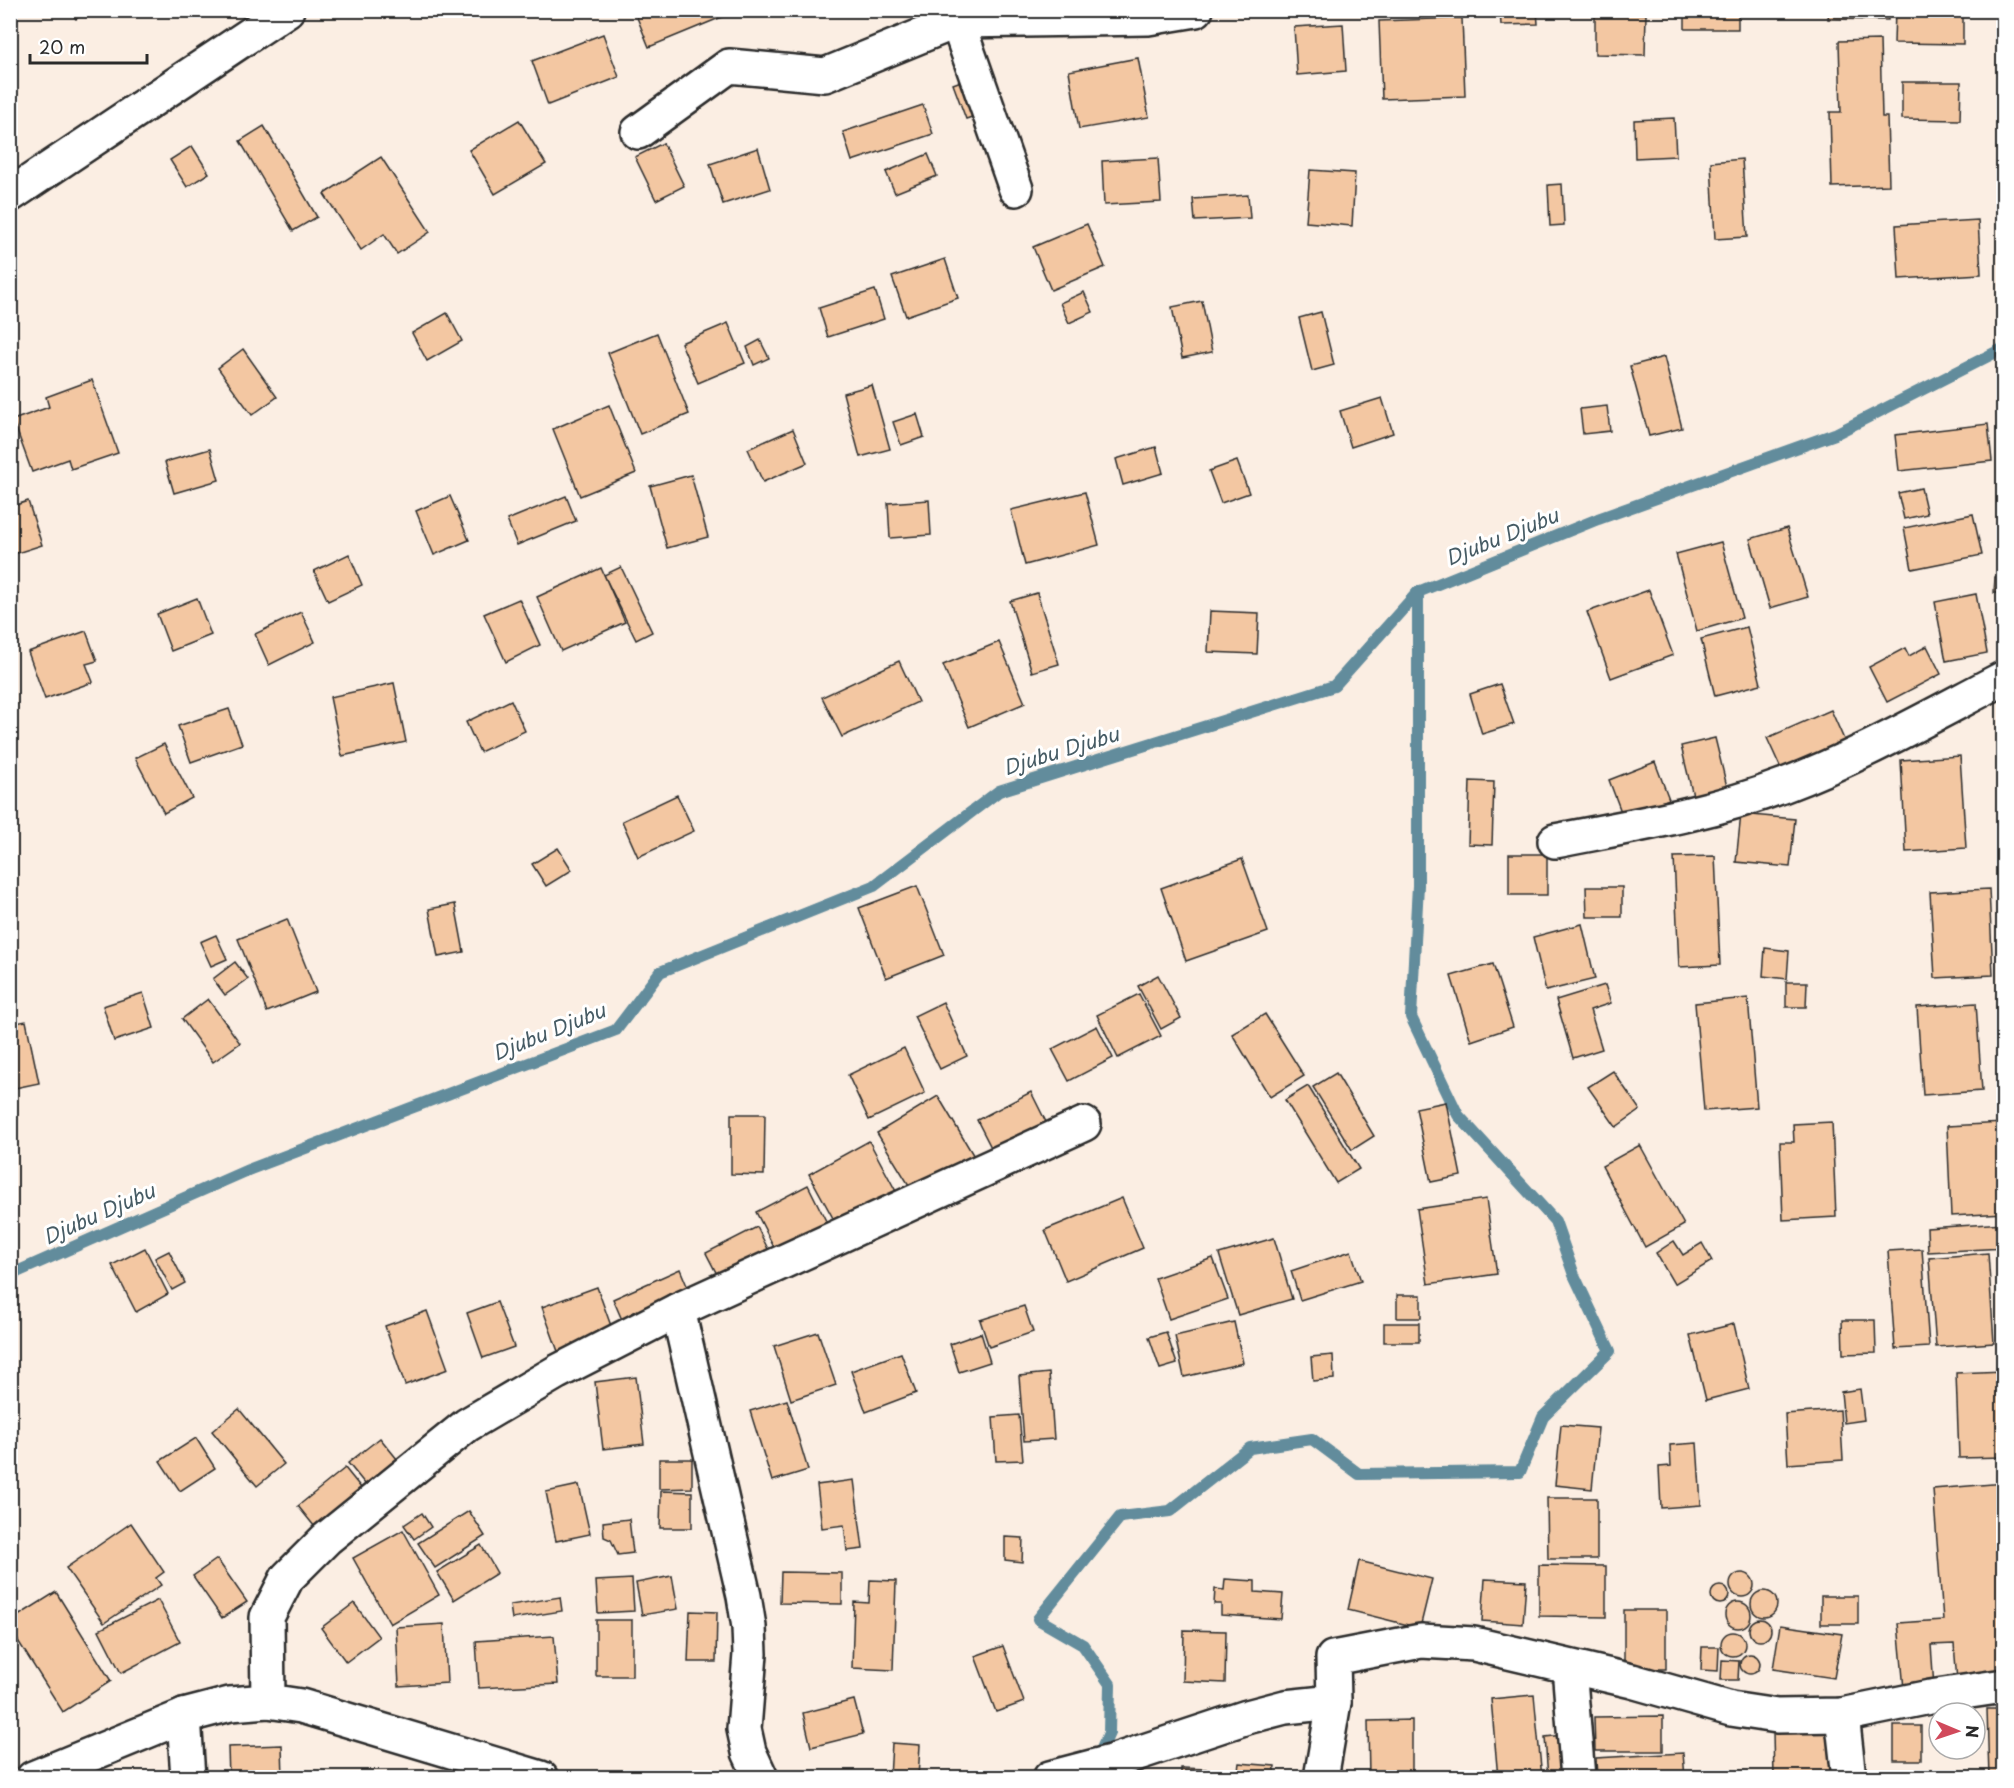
<svg xmlns="http://www.w3.org/2000/svg" width="2014" height="1788" viewBox="0 0 2014 1788" font-family="'Playpen Sans',sans-serif">
  <style>
    .lines { fill: none; stroke-linecap: round; stroke-linejoin: round }
    .stream { stroke: #628c9c; stroke-width: 12 }
    .building { fill: #f3c7a2; stroke: #2b2b2b; stroke-width: 1.5 }
    .minor-casing { stroke: #2b2b2b; stroke-width: 38 }
    .minor { stroke: #fff; stroke-width: 33 }
    .labels { text-anchor: middle; stroke-width: 6; stroke-linejoin: round; paint-order: stroke }
    .water-label { font-size: 20px; font-style: italic; fill: #465b64; stroke: #fff }
  </style>
  <rect width="100%" height="100%" fill="#fbeee3"/>
  <filter id="ink" filterUnits="userSpaceOnUse"><feTurbulence type="fractalNoise" baseFrequency=".0167" numOctaves="2"/><feDisplacementMap in="SourceGraphic" scale="12" xChannelSelector="R" yChannelSelector="G"/><feConvolveMatrix kernelMatrix="1 2 1 2 8 2 1 2 1" color-interpolation-filters="sRGB"/></filter>
  <g filter="url(#ink)">
    <g class="lines">
      <g class="stream">
        <path d="M10,1275l238,-105 368,-140 44,-58 214,-86 125,-95 335,-105 84,-94 180,-73 237,-85 169,-86"/>
        <path d="M1097,1760l12,-27 1,-49 -27,-39 -45,-26 82,-102 50,-6 80,-63 62,-9 47,35 161,-2 23,-55 67,-66 -36,-76 -19,-54 -97,-106 -47,-98 7,-132v-293"/>
      </g>
    </g>
    <g class="building">
      <path d="M70,10h19l-13,9z"/>
      <path d="M634,10h93l2,4 -80,33z"/>
      <path d="M1500,10h37l1,14 -37,1z"/>
      <rect x="1685" y="10" width="53" height="19"/>
      <path d="M1829,10h59v10l-60,-1z"/>
      <path d="M1895,10h68v34l-69,-1z"/>
      <path d="M1595,13l51,1 -1,41 -50,-1z"/>
      <path d="M1462,18l3,78 -83,3 -3,-78z"/>
      <path d="M1343,24l3,47 -49,4 -3,-48z"/>
      <path d="M603,34l16,43 -71,28 -16,-44z"/>
      <path d="M1880,40l2,77h5l2,68 -57,2 -2,-75h11l-2,-71z"/>
      <path d="M1138,58l11,59 -70,12 -10,-58z"/>
      <path d="M969,78l12,36 -15,5 -13,-35z"/>
      <path d="M1902,82h59l-1,38 -58,-1z"/>
      <path d="M923,105l10,29 -81,27 -9,-29z"/>
      <path d="M1674,118l2,38 -41,2 -1,-38z"/>
      <path d="M519,120l27,44 -51,30 -26,-44z"/>
      <path d="M264,126l53,91 -24,14 -53,-90z"/>
      <path d="M663,143l21,43 -28,14 -21,-43z"/>
      <path d="M192,146l17,27 -22,14 -17,-27z"/>
      <path d="M758,148l12,41 -47,15 -13,-40z"/>
      <path d="M928,154l9,22 -42,17 -9,-21z"/>
      <path d="M381,157l49,75 -33,22 -13,-20 -23,16 -37,-56z"/>
      <path d="M1158,158l3,44 -57,3 -2,-44z"/>
      <path d="M1742,159l5,78 -32,2 -4,-77z"/>
      <path d="M1310,170l45,3 -3,53 -46,-4z"/>
      <path d="M1562,184l2,41 -14,1 -2,-41z"/>
      <path d="M1248,195l2,23 -55,3 -2,-22z"/>
      <path d="M1978,220l3,54 -82,5 -3,-54z"/>
      <path d="M1087,224l18,43 -54,23 -18,-43z"/>
      <path d="M945,259l13,39 -52,18 -14,-39z"/>
      <path d="M875,290l9,29 -56,18 -9,-29z"/>
      <path d="M1084,292l9,20 -24,11 -9,-20z"/>
      <path d="M1202,301l10,51 -30,6 -10,-51z"/>
      <path d="M1321,312l13,53 -22,6 -13,-53z"/>
      <path d="M447,313l15,28 -35,20 -15,-28z"/>
      <path d="M728,323l17,40 -47,20 -17,-40z"/>
      <path d="M657,333l32,81 -49,20 -32,-81z"/>
      <path d="M760,340l9,18 -15,7 -7,-18z"/>
      <path d="M243,349l34,48 -25,18 -34,-47z"/>
      <path d="M1664,357l18,71 -33,8 -19,-70z"/>
      <path d="M92,380l26,73 -47,16 -3,-10 -36,13 -19,-52 36,-13 -3,-10z"/>
      <path d="M872,385l18,64 -30,8 -17,-64z"/>
      <path d="M1382,398l11,35 -42,14 -11,-36z"/>
      <path d="M609,405l27,68 -56,23 -27,-67z"/>
      <path d="M1607,406l3,25 -27,3 -3,-25z"/>
      <path d="M917,414l7,23 -23,8 -8,-23z"/>
      <path d="M1988,424l4,37 -93,10 -4,-36z"/>
      <path d="M793,429l14,34 -44,19 -15,-33z"/>
      <path d="M1156,447l7,26 -40,12 -7,-26z"/>
      <path d="M210,449l9,31 -45,13 -9,-31z"/>
      <path d="M1237,461l12,32 -28,10 -12,-32z"/>
      <path d="M691,475l17,62 -41,11 -17,-62z"/>
      <path d="M1921,488l6,26 -23,5 -6,-26z"/>
      <path d="M1085,492l14,53 -74,20 -14,-55z"/>
      <path d="M450,496l19,44 -35,15 -18,-44z"/>
      <path d="M566,496l10,25 -59,24 -10,-25z"/>
      <path d="M929,500l2,35 -41,3 -2,-35z"/>
      <path d="M28,501l14,44 -31,10 -1,-48z"/>
      <path d="M1973,514l9,41 -70,14 -8,-41z"/>
      <path d="M1787,528l21,69 -38,11 -20,-69z"/>
      <path d="M1721,542l21,76 -45,13 -21,-77z"/>
      <path d="M349,554l13,31 -34,16 -14,-30z"/>
      <path d="M621,567l31,65 -16,8 -32,-65z"/>
      <path d="M601,568l24,54 -64,29 -24,-54z"/>
      <path d="M1995,577h9v16h-10z"/>
      <path d="M1649,590l24,65 -62,23 -24,-66z"/>
      <path d="M1037,593l22,71 -27,8 -22,-71z"/>
      <path d="M1976,594l11,59 -41,8 -11,-59z"/>
      <path d="M197,598l14,37 -40,16 -14,-37z"/>
      <path d="M519,599l21,46 -34,17 -22,-48z"/>
      <path d="M1210,611l49,2 -2,41 -49,-2z"/>
      <path d="M301,612l14,30 -46,23 -14,-31z"/>
      <path d="M1747,627l14,57 -46,12 -14,-57z"/>
      <path d="M86,631l11,30 -11,3 7,18 -48,17 -17,-47z"/>
      <path d="M999,642l26,61 -56,24 -26,-62z"/>
      <path d="M1927,646l14,28 -54,28 -18,-35 36,-19 4,8z"/>
      <path d="M899,661l19,41 -76,35 -20,-40z"/>
      <path d="M394,683l12,59 -64,14 -12,-59z"/>
      <path d="M1500,684l14,40 -32,10 -12,-40z"/>
      <path d="M511,700l14,31 -45,21 -14,-30z"/>
      <path d="M229,709l13,35 -51,18 -13,-36z"/>
      <path d="M1831,710l15,34 -63,29 -16,-35z"/>
      <path d="M1715,738l13,53 -34,9 -13,-54z"/>
      <path d="M164,744l28,54 -28,15 -29,-55z"/>
      <path d="M1960,756l6,92 -60,4 -5,-92z"/>
      <path d="M1655,762l14,37 -46,18 -14,-37z"/>
      <path d="M1470,781l24,1 -2,63 -24,-1z"/>
      <path d="M677,795l17,36 -56,26 -16,-36z"/>
      <path d="M1741,814l54,5 -5,48 -54,-5z"/>
      <path d="M558,848l14,22 -26,16 -14,-22z"/>
      <rect x="1509" y="854" width="38" height="41"/>
      <path d="M1715,856l5,109 -41,2 -5,-110z"/>
      <path d="M1242,859l26,73 -82,29 -25,-73z"/>
      <path d="M917,886l27,69 -58,23 -27,-70z"/>
      <path d="M1586,887h36v30h-35z"/>
      <path d="M1989,889l4,86 -58,3 -5,-86z"/>
      <path d="M455,904l9,48 -26,5 -9,-48z"/>
      <path d="M287,919l29,73 -49,20 -29,-73z"/>
      <path d="M1582,924l13,55 -49,12 -13,-54z"/>
      <path d="M216,935l11,24 -16,7 -11,-24z"/>
      <path d="M1765,948l24,3 -2,28 -24,-3z"/>
      <path d="M235,962l13,17 -23,16 -12,-16z"/>
      <path d="M1493,964l20,63 -42,14 -20,-65z"/>
      <path d="M1158,975l23,43 -20,11 -23,-43z"/>
      <path d="M1786,982h21l-1,25h-20z"/>
      <path d="M1605,985l6,18 -21,7 12,39 -29,9 -17,-58z"/>
      <path d="M143,993l11,35 -40,13 -11,-35z"/>
      <path d="M1139,994l22,42 -43,22 -21,-43z"/>
      <path d="M1748,998l9,109 -53,4 -9,-108z"/>
      <path d="M208,999l32,44 -27,19 -31,-43z"/>
      <path d="M943,1002l24,54 -27,13 -26,-53z"/>
      <path d="M1976,1003l6,88 -59,4 -6,-88z"/>
      <path d="M1265,1014l39,62 -34,21 -38,-63z"/>
      <path d="M26,1021l13,62 -29,6v-65z"/>
      <path d="M1097,1026l16,32 -44,23 -17,-32z"/>
      <path d="M904,1048l21,45 -56,27 -21,-45z"/>
      <path d="M1613,1071l27,39 -24,17 -28,-40z"/>
      <path d="M1336,1073l38,63 -22,14 -39,-63z"/>
      <path d="M1308,1086l51,83 -23,14 -51,-83z"/>
      <path d="M1031,1092l20,40 -54,27 -20,-39z"/>
      <path d="M938,1096l37,62 -60,37 -38,-62z"/>
      <path d="M1446,1102l15,74 -30,6 -15,-74z"/>
      <path d="M731,1114h34l-1,61 -33,-1z"/>
      <path d="M1832,1122l4,95 -53,3 -3,-78h14l-1,-18z"/>
      <path d="M2004,1123v90l-53,3 -4,-90z"/>
      <path d="M869,1141l30,56 -60,32 -30,-55z"/>
      <path d="M1640,1145l44,80 -39,22 -43,-81z"/>
      <path d="M808,1185l22,44 -52,26 -22,-43z"/>
      <path d="M1122,1198l21,50 -77,33 -21,-51z"/>
      <path d="M1486,1199l11,75 -69,10 -11,-75z"/>
      <path d="M2004,1223v25l-76,4 -1,-24z"/>
      <path d="M757,1227l15,30 -50,27 -16,-31z"/>
      <path d="M1274,1238l18,61 -54,16 -19,-61z"/>
      <path d="M1674,1241l9,14 19,-12 10,18 -38,23 -18,-31z"/>
      <path d="M145,1248l23,46 -32,18 -24,-47z"/>
      <path d="M1922,1249l7,98 -34,2 -7,-98z"/>
      <path d="M169,1251l16,32 -13,7 -17,-32z"/>
      <path d="M1351,1251l10,30 -61,19 -9,-29z"/>
      <path d="M1988,1253l6,90 -58,4 -7,-89z"/>
      <path d="M1213,1258l15,41 -59,20 -14,-41z"/>
      <path d="M680,1269l13,31 -67,29 -13,-30z"/>
      <path d="M597,1287l18,50 -55,20 -18,-50z"/>
      <rect x="1397" y="1295" width="24" height="23"/>
      <path d="M497,1302l17,45 -31,11 -16,-45z"/>
      <path d="M1024,1306l9,26 -44,15 -9,-27z"/>
      <path d="M427,1311l21,58 -43,16 -20,-59z"/>
      <path d="M1842,1320h33l1,33 -33,1z"/>
      <path d="M1234,1322l9,41 -59,14 -9,-41z"/>
      <rect x="1384" y="1323" width="35" height="19"/>
      <path d="M1734,1324l15,65 -43,11 -16,-65z"/>
      <path d="M818,1332l18,53 -45,15 -17,-54z"/>
      <path d="M1166,1332l11,32 -17,5 -11,-32z"/>
      <path d="M981,1333l9,29 -31,10 -9,-28z"/>
      <path d="M901,1353l15,40 -50,19 -15,-41z"/>
      <path d="M1333,1355l1,24 -21,2 -2,-24z"/>
      <path d="M2004,1371v86l-45,1 -3,-85z"/>
      <path d="M1049,1373l5,66 -30,2 -5,-65z"/>
      <path d="M636,1377l8,67 -41,5 -8,-67z"/>
      <path d="M1860,1389l4,31 -20,3 -3,-31z"/>
      <path d="M787,1400l21,70 -36,11 -22,-70z"/>
      <path d="M239,1409l45,55 -27,22 -45,-55z"/>
      <path d="M1840,1410l3,50 -55,4 -3,-50z"/>
      <path d="M1019,1415l4,45 -27,1 -3,-44z"/>
      <path d="M1561,1425l37,3 -6,61 -37,-4z"/>
      <path d="M196,1438l19,30 -35,23 -20,-30z"/>
      <path d="M380,1438l26,32 -32,25 -26,-32z"/>
      <path d="M1697,1443l4,62 -40,3 -2,-41 12,-1 -1,-21z"/>
      <path d="M659,1459h33v29l-33,1z"/>
      <path d="M345,1468l25,31 -47,38 -25,-31z"/>
      <path d="M854,1480l9,69 -16,2 -3,-26 -22,3 -5,-43z"/>
      <path d="M2004,1483v194l-47,4 -3,-37 -23,1 3,42 -30,2 -6,-66 45,-3 -10,-131z"/>
      <path d="M579,1485l11,49 -34,7 -10,-49z"/>
      <path d="M661,1491l31,1v36h-32z"/>
      <path d="M1547,1498h50v61h-49z"/>
      <path d="M469,1511l16,25 -50,32 -17,-25z"/>
      <path d="M422,1513l9,14 -17,12 -10,-14z"/>
      <path d="M629,1519l4,34 -15,2 -7,-15 -7,-3 -1,-15z"/>
      <path d="M131,1523l33,49 -8,6 5,7 -57,38 -38,-55z"/>
      <path d="M403,1530l36,65 -49,29 -37,-66z"/>
      <path d="M1005,1537l18,1 -1,24 -17,-2z"/>
      <path d="M481,1545l16,28 -43,27 -17,-28z"/>
      <path d="M217,1559l30,43 -25,16 -29,-42z"/>
      <path d="M1359,1561l73,18 -12,49 -72,-18z"/>
      <path d="M1539,1565l67,1v51l-67,-1z"/>
      <path d="M781,1572l61,1v31l-62,-1z"/>
      <circle cx="1742" cy="1585" r="12"/>
      <path d="M672,1576l6,33 -36,6 -6,-32z"/>
      <path d="M632,1579l2,32 -36,2 -2,-32z"/>
      <path d="M1225,1579l30,2v11l28,2 -2,25 -60,-4v-11h-7l1,-15 9,1z"/>
      <path d="M1485,1579l41,2 -3,43 -41,-3z"/>
      <path d="M870,1580l26,1 -3,89 -41,-2 2,-66 15,1z"/>
      <circle cx="1720" cy="1595" r="9"/>
      <circle cx="1764" cy="1604" r="13"/>
      <path d="M56,1592l55,89 -48,31 -53,-84v-7z"/>
      <rect x="1821" y="1596" width="37" height="28"/>
      <path d="M560,1597l2,14 -50,8 -2,-14z"/>
      <path d="M158,1600l22,42 -59,31 -22,-43z"/>
      <circle cx="1738" cy="1615" r="13"/>
      <path d="M354,1603l25,34 -33,25 -25,-34z"/>
      <rect x="1624" y="1610" width="42" height="59"/>
      <path d="M690,1611l27,1 -1,50h-28z"/>
      <circle cx="1760" cy="1630" r="11"/>
      <rect x="596" y="1620" width="36" height="56"/>
      <path d="M444,1624l3,59 -48,3 -3,-59z"/>
      <path d="M1780,1625l62,9 -8,44 -61,-9z"/>
      <path d="M1184,1630l42,1 -1,52 -42,-2z"/>
      <circle cx="1733" cy="1644" r="12"/>
      <path d="M554,1636l4,48 -79,4 -3,-47z"/>
      <path d="M1003,1646l21,56 -28,10 -21,-56z"/>
      <path d="M1702,1647h17l-1,24 -17,-1z"/>
      <circle cx="1750" cy="1664" r="10"/>
      <path d="M1722,1660l17,1 -1,19h-17z"/>
      <path d="M1534,1695l8,83h-44l-7,-79z"/>
      <path d="M854,1700l9,34 -52,13 -8,-34z"/>
      <path d="M1987,1709h17v68l-15,1z"/>
      <path d="M1663,1716v35h-68l-1,-34z"/>
      <path d="M1412,1720v58h-43l-1,-57z"/>
      <rect x="1894" y="1726" width="27" height="34"/>
      <path d="M1829,1730l1,48h-56l-1,-46z"/>
      <path d="M1563,1735l4,43h-19l-3,-41z"/>
      <path d="M892,1743l28,2 -2,33h-28z"/>
      <path d="M282,1745l1,33h-54l-1,-31z"/>
      <path d="M1683,1753l2,25h-88l-1,-20z"/>
      <path d="M1239,1763l36,3 -1,12h-37z"/>
      <path d="M1181,1768l25,1v9h-25z"/>
      <path d="M447,1774l1,4h-52v-1z"/>
    </g>
    <g class="lines">
      <defs>
        <g id="minor">
          <path d="M955,10l2,11 59,168"/>
          <path d="M638,132l91,-66 96,9 132,-54 191,-3 48,-8"/>
          <path d="M10,195l277,-185"/>
          <path d="M1555,841c76,-15 154,-27 227,-55 77,-29 149,-70 222,-108"/>
          <path d="M678,1310l66,286 5,31 1,27 -6,75 5,23 12,26"/>
          <path d="M1569,1667l9,111"/>
          <path d="M268,1701l-1,-84 20,-39 39,-39 141,-114 90,-53 121,-62 406,-186"/>
          <path d="M1842,1715l7,63"/>
          <path d="M184,1716l4,62"/>
          <path d="M33,1778l151,-62 46,-12 38,-3 33,5 240,72"/>
          <path d="M1050,1778l61,-16 136,-45 38,-10 49,-5"/>
          <path d="M1321,1778l13,-76 -1,-44 88,-17 53,3 158,37 99,28 46,7 65,-1 88,-18 74,-11"/>
        </g>
      </defs>
      <use href="#minor" class="minor-casing"/>
      <use href="#minor" class="minor"/>
    </g>
  </g>
  <g class="labels">
    <g class="water-label">
      <text transform="translate(1502 537) rotate(-22)" y="7">Djubu Djubu</text>
      <text transform="translate(1061 751) rotate(-17)" y="7">Djubu Djubu</text>
      <text transform="translate(549 1032) rotate(-22)" y="7">Djubu Djubu</text>
      <text transform="translate(99 1214) rotate(-24)" y="7">Djubu Djubu</text>
    </g>
  </g>
  <rect width="2014" height="1788" fill="none" stroke="#fff" stroke-width="36"/>
  <rect x="18" y="18" width="1978" height="1752" fill="none" stroke="#2b2b2b" stroke-width="2" filter="url(#ink)"/>
  <g transform="translate(1957 1731) rotate(92)"><circle r="28" fill="#ffffff" stroke="#aaaaaa" stroke-width="1.5"/>
  <path d="M0-4.5L10 22L0 15L-10 22Z" fill="#d1495b"/>
  <text y="-9" font-size="16" font-weight="bold" text-anchor="middle" fill="#2b2b2b">N</text>
  </g>
  <path d="M30 54v9h117v-9" fill="none" stroke="#2b2b2b" stroke-width="3"/>
  <text x="39" y="54" font-size="18" fill="#2b2b2b" stroke="#ffffff" stroke-width="4.5" paint-order="stroke">20 m</text>
</svg>
